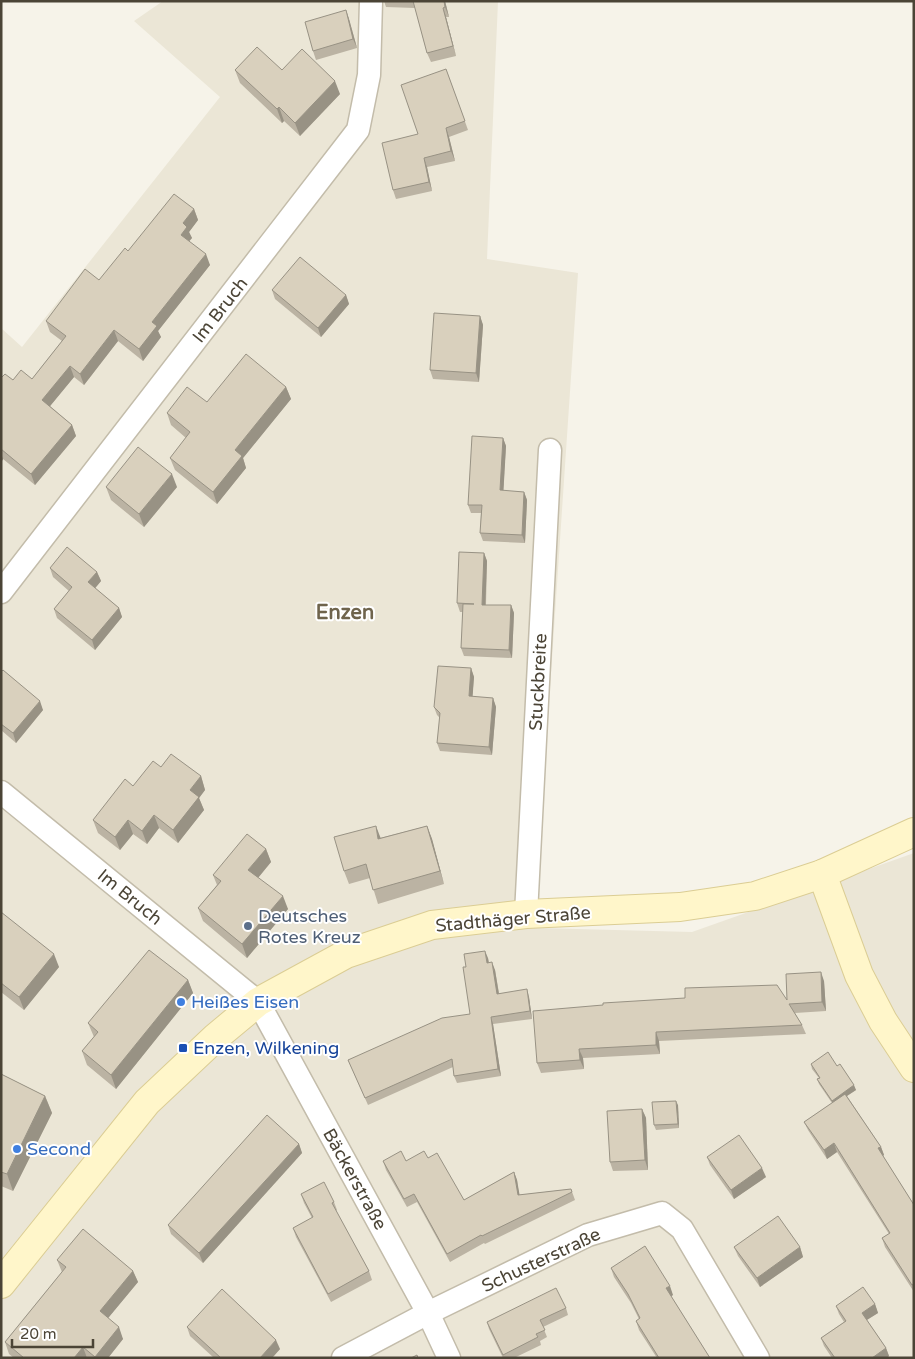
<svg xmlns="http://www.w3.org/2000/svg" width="915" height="1359" viewBox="0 0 915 1359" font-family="'Varela Round',sans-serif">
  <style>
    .residential { fill: #ebe6d6 }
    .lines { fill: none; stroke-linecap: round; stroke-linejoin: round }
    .street-casing { stroke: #c3bcaa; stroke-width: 25 }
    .secondary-casing { stroke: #dbcd94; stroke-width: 30 }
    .street { stroke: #fff; stroke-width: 22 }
    .secondary { stroke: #fff6ca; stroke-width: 28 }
    .wall { fill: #bbb3a3 }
    .shaded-wall { fill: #989284 }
    .building { fill: #d9d0bd; stroke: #989284 }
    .service-dot { fill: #5c6f8a; stroke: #fff; stroke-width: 2 }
    .shop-dot { fill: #3f7fe0; stroke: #fff; stroke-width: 2 }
    .transit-dot { fill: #1a4fb4; stroke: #fff; stroke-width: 2 }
    .labels { text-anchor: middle; stroke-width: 4; stroke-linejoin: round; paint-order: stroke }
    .street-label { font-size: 18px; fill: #4b4436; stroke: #fff }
    .service-label { font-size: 18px; fill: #4e5e75; stroke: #fff; text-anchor: start }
    .shop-label { font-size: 18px; fill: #366cbe; stroke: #fff; text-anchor: start }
    .transit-label { font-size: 18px; fill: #164399; stroke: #fff; text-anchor: start }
    .quarter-label { font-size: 20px; font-weight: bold; fill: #6f644c; stroke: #fff }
  </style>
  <rect width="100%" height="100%" fill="#f6f3e9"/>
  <path class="residential" d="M163,1h335l-11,258 91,14 -41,608 1,47 154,4 222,-79v505h-913v-1030l21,19 198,-250 -86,-76z"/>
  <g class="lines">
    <defs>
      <g id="street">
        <path d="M1,592l357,-462 11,-55 2,-74"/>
        <path d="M1,792l257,210 170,311 21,45"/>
        <path d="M526,914l24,-464"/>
        <path d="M343,1358l85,-45 160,-78 74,-22 20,16 76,129"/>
      </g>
      <g id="secondary">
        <path d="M822,874l37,101 24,46 31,47"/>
        <path d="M1,1284l146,-182 69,-65 42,-35 88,-48 86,-29 94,-11 154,-7 75,-11 67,-22 92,-42"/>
      </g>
    </defs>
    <use href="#street" class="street-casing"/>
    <use href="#secondary" class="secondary-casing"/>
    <use href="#street" class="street"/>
    <use href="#secondary" class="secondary"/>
  </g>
  <g class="wall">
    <path d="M384,1h61l4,16h-3l10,39 -25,6 -4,-9 -12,-45 -29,-1z"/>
    <path d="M346,10l3,9 8,29 -41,12 -3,-9z"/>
    <path d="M446,69l22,61 -19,7 6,24 -28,6 5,24 -36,8 -3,-9 25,-56z"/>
    <path d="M235,70h47l58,24 -40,42 -16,-15 -2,2 -42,-40z"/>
    <path d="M194,209l4,11 -9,12 3,6 -3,3 21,24 -52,66 3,6 -18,24 -25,-20 -34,44 -10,-8 -24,29 22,19 4,11 -41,49 -32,-26 -2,2v-83l12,2 19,-1 30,-38 -12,-9 -4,-11 53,-41 29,-29z"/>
    <path d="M272,290l74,5 3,9 -28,33 -46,-38z"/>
    <path d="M480,316l3,9 -4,57 -46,-3 -3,-9z"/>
    <path d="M286,387l5,12 -48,59 3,10 -29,36 -42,-34 -5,-12 16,-20 -15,-13 -4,-12 40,-11z"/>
    <path d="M503,438l3,8 -3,45 21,1 3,8 -2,43 -42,-2 -3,-8 1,-20h-10l-3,-8z"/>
    <path d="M106,487h71l-33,40 -33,-27z"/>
    <path d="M484,553l3,8 -1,44h25l3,8 -2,45 -48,-2 -3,-8 2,-36h-3l-3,-9z"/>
    <path d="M50,568l47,4 4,9 -6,7 24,20 3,9 -27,33 -38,-32 -3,-9 15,-18 -16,-14z"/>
    <path d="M471,668l3,9 -2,20 21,1 3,9 -4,48 -52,-4 -3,-8 3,-25 -3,-3 -3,-8z"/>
    <path d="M1,672l42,38 -27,33 -15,-13z"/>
    <path d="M161,767l40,9 4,14 -6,8 5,12 -26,33 -19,-15 -12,16 -14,-10 -13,16 -22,-17 -5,-13 40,-34z"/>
    <path d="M427,826l5,13 12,45 -66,20 -8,-26 -21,6 -5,-13 36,-33z"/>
    <path d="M266,849l5,13 -13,16 30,31 -41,49 -44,-37 -5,-13 19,-23 -4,-10z"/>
    <path d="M1,912l58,55 -35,43 -23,-18z"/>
    <path d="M488,958l1,5 6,7 4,23 30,4 3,22 -39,5 8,52 -44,7 -3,-7 -1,-9 -85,38 -20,-45 122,-46z"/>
    <path d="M188,980l5,13 -77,96 -29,-24 -5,-14 12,-14 -6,-14z"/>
    <path d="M824,981l2,30 -31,2 7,12 4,9 -147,7 1,13 -77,4 1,11 -43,4 -4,-10 148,-65 102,2z"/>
    <path d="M811,1064l26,2 19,24 -9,6 34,51 3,8 -1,1 31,49v87l-29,-45 -3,-9 7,-4 -52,-82 -10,7 -19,-29 -4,-8 28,-19 -13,-19 -2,-5 2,-1 -7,-9z"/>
    <path d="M1,1074l44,22 7,17 -39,78 -12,-5z"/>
    <path d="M678,1105l1,23 -23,2 -2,-5z"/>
    <path d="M642,1109l4,9 2,52 -35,1 -3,-9z"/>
    <path d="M299,1144l3,9 -99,110 -32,-29 -3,-9z"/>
    <path d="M707,1157l59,20 -32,22 -24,-34z"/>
    <path d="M428,1158l36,42 50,-28 3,8 2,15 52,-6 4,11 -90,44 -1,-1 -34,19 -33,-60 -10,5 -21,-37 -3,-9h23z"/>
    <path d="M301,1194l33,8 3,8 -1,1 33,60 3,9 -41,22 -35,-65 -3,-9 19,-10 -8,-15z"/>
    <path d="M734,1247h66l3,10 -43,30 -22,-31z"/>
    <path d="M57,1260l76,11 5,11 -30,36 15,21 -15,19h-94l-5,-4 -4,-12 57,-70z"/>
    <path d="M611,1268l62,27 -2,1 39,62h-53l-18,-28 -3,-9 3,-2 -8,-16 -17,-26z"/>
    <path d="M875,1304l3,9 -11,7 19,28 3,8 -2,2h-55l-8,-12 -3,-8 23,-16 -5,-8 -3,-8z"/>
    <path d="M566,1308l2,7 -25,12 4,10 -7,4 1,4 -27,13h-11l-14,-29 -2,-7z"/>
    <path d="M187,1327l93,22 -8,9h-58l-24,-22z"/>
  </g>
  <g class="shaded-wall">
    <path d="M444,1h1l4,16 -4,-10z"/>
    <path d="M443,8l3,9 10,39 -3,-10z"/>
    <path d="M346,10l3,9 8,29 -4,-9z"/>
    <path d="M335,81l5,13 -40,42 -5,-13z"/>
    <path d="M279,107l5,14 -2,2 -5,-14z"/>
    <path d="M446,128l3,9 6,24 -4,-10z"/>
    <path d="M424,158l3,9 5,24 -3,-9z"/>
    <path d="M194,209l4,11 -9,12 3,6 -7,8 -4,-11 2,-12z"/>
    <path d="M206,254l4,11 -52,66 3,6 -18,24 -4,-12 13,-27z"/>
    <path d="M346,295l3,9 -28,33 -3,-9z"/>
    <path d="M480,316l3,9 -4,57 -3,-9z"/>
    <path d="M114,330l4,11 -34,44 -4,-11z"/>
    <path d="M70,366l4,11 -28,34 -4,-11z"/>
    <path d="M286,387l5,12 -48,59 3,10 -29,36 -4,-12 22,-42z"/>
    <path d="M72,425l4,11 -41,49 -4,-11z"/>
    <path d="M503,438l3,8 -3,53 -3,-9z"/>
    <path d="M1,453l2,6 -1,2 -1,-1z"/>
    <path d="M172,474l5,13 -33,40 -5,-13z"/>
    <path d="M524,492l3,8 -2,43 -3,-8z"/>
    <path d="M484,553l3,8 -2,52 -3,-8z"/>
    <path d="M97,572l4,9 -9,11 -4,-10z"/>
    <path d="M511,605l3,8 -2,45 -3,-8z"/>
    <path d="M119,608l3,9 -27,33 -3,-10z"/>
    <path d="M471,668l3,9 -2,28 -3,-9z"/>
    <path d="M493,698l3,9 -4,48 -3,-8z"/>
    <path d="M40,701l3,9 -27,33 -3,-10z"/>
    <path d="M201,776l4,14 -6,8 5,12 -26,33 -5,-13 17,-40z"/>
    <path d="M154,815l5,13 -12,16 -5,-13z"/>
    <path d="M128,820l5,14 -13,16 -5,-13z"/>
    <path d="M376,826l5,13h-3z"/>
    <path d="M427,826l5,13 12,45 -4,-13z"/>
    <path d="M266,849l5,13 -18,22 -5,-14z"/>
    <path d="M283,896l5,13 -41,49 -5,-14z"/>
    <path d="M485,951l3,7 2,13 -3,-8z"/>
    <path d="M54,954l5,13 -35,43 -5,-13z"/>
    <path d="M492,962l3,8 5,31 -3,-7z"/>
    <path d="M821,972l3,9 2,30 -4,-9z"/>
    <path d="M188,980l5,13 -77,96 -5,-14z"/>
    <path d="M527,989l2,8 3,22 -2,-8z"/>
    <path d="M491,1017l2,7 8,52 -3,-7z"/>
    <path d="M656,1032l3,9 1,13 -4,-9z"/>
    <path d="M579,1049l4,9 1,11 -4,-9z"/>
    <path d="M854,1085l2,5 -23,15 -1,-4z"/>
    <path d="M45,1096l7,17 -39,78 -6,-17z"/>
    <path d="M676,1101l2,4 1,23 -1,-4z"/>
    <path d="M642,1109l4,9 2,52 -3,-10z"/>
    <path d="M834,1143l3,9 -10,7 -3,-9z"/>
    <path d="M299,1144l3,9 -99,110 -4,-10z"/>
    <path d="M881,1147l3,8 -3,2 -3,-9z"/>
    <path d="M762,1168l4,9 -32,22 -3,-9z"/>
    <path d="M514,1172l3,8 4,23 -3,-8z"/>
    <path d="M800,1247l3,10 -43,30 -3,-9z"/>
    <path d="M133,1271l5,11 -34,41 -4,-12z"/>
    <path d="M670,1286l3,9 -3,2 -4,-9z"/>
    <path d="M875,1304l3,9 -13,8 -3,-8z"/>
    <path d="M119,1327l4,12 -15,19h-13v-1z"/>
    <path d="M276,1340l4,9 -8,9h-12z"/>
    <path d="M83,1347l4,11h-13z"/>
    <path d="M886,1348l3,8 -2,2h-15z"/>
  </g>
  <g class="building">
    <path d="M413,1h31l1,6 -2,1 10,38 -26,7z"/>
    <path d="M346,10l7,29 -40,12 -8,-29z"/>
    <path d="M257,47l25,23 20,-21 33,32 -40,42 -16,-16 -2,2 -42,-39z"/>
    <path d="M446,69l19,52 -19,7 5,23 -27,7 5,24 -36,8 -11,-47 36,-9 -17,-49z"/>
    <path d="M174,194l20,15 -11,14 4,4 -6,8 25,19 -54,68 5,4 -18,23 -25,-19 -34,44 -10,-8 -28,34 30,25 -41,49 -30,-25v-71l4,-4 8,6 8,-10 11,9 34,-43 -20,-15 39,-52 14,11 26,-32 3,3z"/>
    <path d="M300,257l46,38 -28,33 -46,-38z"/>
    <path d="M434,313l46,3 -4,57 -46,-3z"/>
    <path d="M246,354l40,33 -51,63 7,6 -29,36 -43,-34 20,-26 -23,-19 20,-26 20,15z"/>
    <path d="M472,436l31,2 -3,52 24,2 -2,43 -42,-2 2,-28h-14z"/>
    <path d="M138,447l34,27 -33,40 -33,-27z"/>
    <path d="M67,547l30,25 -9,10 31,26 -27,32 -38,-31 18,-22 -22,-19z"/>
    <path d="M459,552l25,1 -2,52h29l-2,45 -48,-2 2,-44h11l-17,-1z"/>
    <path d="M438,666l33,2 -2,28 24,2 -4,49 -52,-4 3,-30 -6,-6z"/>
    <path d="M3,670l37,31 -27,32 -12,-9v-52z"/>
    <path d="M171,754l30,22 -11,14 9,7 -26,33 -19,-15 -12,16 -14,-11 -13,17 -22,-17 32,-41 8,7 20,-25 8,6z"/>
    <path d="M376,826l2,13 49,-13 13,45 -67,19 -7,-26 -22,7 -10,-34z"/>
    <path d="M247,834l19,15 -18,21 35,26 -41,48 -44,-36 23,-27 -8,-6z"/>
    <path d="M1,912l53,42 -35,43 -18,-14z"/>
    <path d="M149,950l39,30 -77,95 -29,-24 16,-19 -10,-9z"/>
    <path d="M485,951l2,12 5,-1 5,32 30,-5 3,22 -39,6 7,52 -44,7 -2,-17 -87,39 -17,-38 94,-42 28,-4 -7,-47h3l-2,-13z"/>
    <path d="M821,972l1,30 -33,2 13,21 -146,7v13l-77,4 1,11 -43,3 -4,-52 70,-6v-2l82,-5v-10l92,-3 10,15 -1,-26z"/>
    <path d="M828,1052l9,14 3,-2 14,21 -22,16 -15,-22 3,-1 -9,-14z"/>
    <path d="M1,1074l44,22 -38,78 -6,-2z"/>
    <path d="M845,1094l36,53 -3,1 36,57v79l-2,1 -30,-47 8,-5 -56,-90 -10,7 -20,-28z"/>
    <path d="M676,1101l2,23 -24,1 -2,-23z"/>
    <path d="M642,1109l3,51 -35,2 -3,-51z"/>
    <path d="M267,1115l32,29 -100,109 -31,-28z"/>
    <path d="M739,1135l23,33 -31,22 -24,-33z"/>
    <path d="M401,1151l5,10 18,-10 4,7 9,-5 27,47 50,-28 4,23 53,-6 1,3 -90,44 -1,-1 -34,19 -33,-60 -10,5 -21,-38z"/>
    <path d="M324,1182l10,20 -2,1 37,68 -41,23 -35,-66 20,-11 -12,-23z"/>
    <path d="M778,1216l22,31 -43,31 -23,-31z"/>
    <path d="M83,1229l50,42 -33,40 19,16 -24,30 -12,-10 -9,11h-50l-19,-16 61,-75 -9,-7z"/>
    <path d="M645,1246l25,40 -4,2 44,70h-51l-23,-37 4,-3 -12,-24 -17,-26z"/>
    <path d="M863,1287l12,17 -13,9 24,35 -14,10h-37l-14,-20 25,-17 -10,-15z"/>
    <path d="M556,1288l10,20 -26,12 5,10 -9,4 2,3 -35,18 -16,-33z"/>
    <path d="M222,1289l54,51 -16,18h-39l-34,-31z"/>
    <path d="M417,1355l1,3h-7z"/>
  </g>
  <circle class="service-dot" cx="248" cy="926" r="5"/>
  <g class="shop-dot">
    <circle cx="181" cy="1002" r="5"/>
    <circle cx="17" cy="1149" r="5"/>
  </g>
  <rect class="transit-dot" x="178" y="1043" width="10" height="10" rx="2.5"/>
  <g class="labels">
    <g class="street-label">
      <text transform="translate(220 310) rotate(-52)" y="6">Im Bruch</text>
      <text transform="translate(538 682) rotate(-87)" y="6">Stuckbreite</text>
      <text transform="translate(130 897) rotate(39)" y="6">Im Bruch</text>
      <text transform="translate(513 919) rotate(-5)" y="6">Stadthäger Straße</text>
      <text transform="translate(355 1179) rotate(61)" y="6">Bäckerstraße</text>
      <text transform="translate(541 1260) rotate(-25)" y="6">Schusterstraße</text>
    </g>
    <g class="service-label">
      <text x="258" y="922">Deutsches<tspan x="258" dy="21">Rotes Kreuz</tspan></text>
    </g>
    <g class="shop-label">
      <text x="191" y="1008">Heißes Eisen</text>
      <text x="27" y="1155">Second</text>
    </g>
    <g class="transit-label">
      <text x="193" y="1054">Enzen, Wilkening</text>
    </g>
    <g class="quarter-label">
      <text x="345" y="619">Enzen</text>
    </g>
  </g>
  <rect width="915" height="1359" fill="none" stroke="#4b4436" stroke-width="5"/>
  <path d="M12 1339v8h81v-8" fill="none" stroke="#4b4436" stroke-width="2.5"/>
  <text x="20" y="1339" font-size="15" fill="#4b4436" stroke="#ffffff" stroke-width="4" paint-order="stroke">20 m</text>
</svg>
